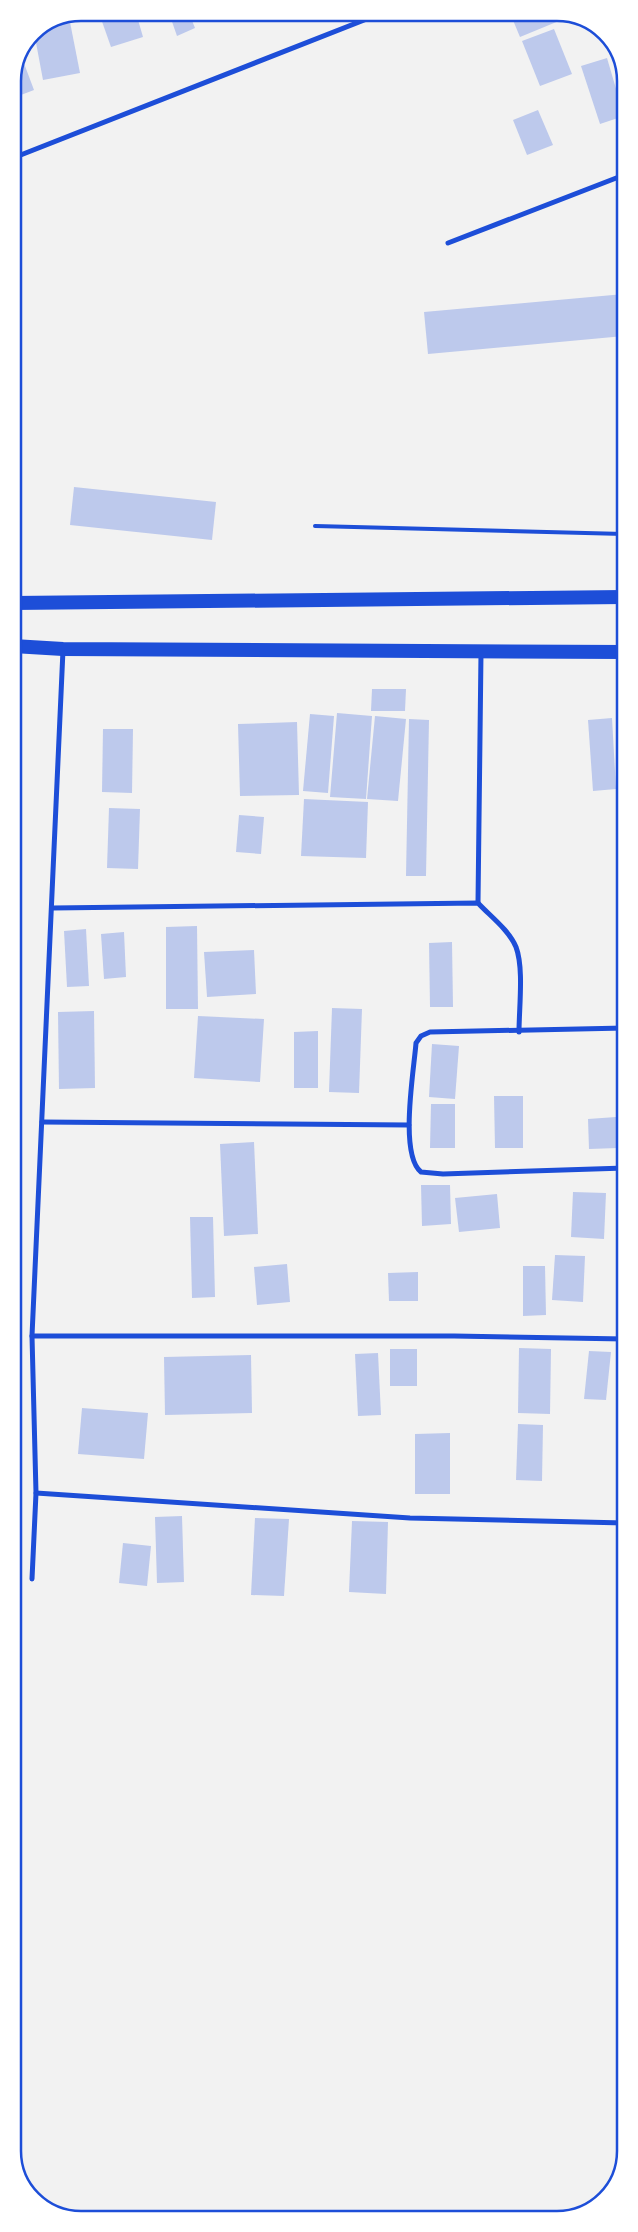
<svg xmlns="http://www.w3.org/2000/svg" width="638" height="2232" viewBox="0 0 638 2232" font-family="Signika,sans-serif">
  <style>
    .building { fill: #bdc9ec }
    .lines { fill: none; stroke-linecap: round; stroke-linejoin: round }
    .service { stroke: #1d4ed8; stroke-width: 4 }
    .minor { stroke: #1d4ed8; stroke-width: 5 }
    .trunk { stroke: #1d4ed8; stroke-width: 14 }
    .rim { fill: none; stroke: #1d4ed8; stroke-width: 2.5 }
  </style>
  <rect width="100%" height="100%" fill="#f2f2f2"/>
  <g class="building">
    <path d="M99,13h37l7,24 -32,10z"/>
    <path d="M169,13h20l6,15 -18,8z"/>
    <path d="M510,13h56l5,3 -51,21z"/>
    <path d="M69,17l11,56 -37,7 -9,-48z"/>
    <path d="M554,29l18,45 -32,12 -18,-45z"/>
    <path d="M22,58l12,32 -21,8v-17z"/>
    <path d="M607,58l17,58 -24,8 -19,-58z"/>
    <path d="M538,110l15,35 -26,10 -14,-35z"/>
    <path d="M624,294v42l-196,18 -4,-42z"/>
    <path d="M74,487l142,15 -4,38 -142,-15z"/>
    <path d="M372,689h34l-1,22h-34z"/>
    <path d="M337,713l35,3 -6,83 -36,-2z"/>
    <path d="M310,714l24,2 -6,77 -25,-2z"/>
    <path d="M375,716l31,3 -8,82 -31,-2z"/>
    <path d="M612,718l4,71 -23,2 -5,-71z"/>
    <path d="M409,719l20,1 -3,156h-20z"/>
    <path d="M297,722l2,73 -59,1 -2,-72z"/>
    <path d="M103,729h30l-1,64 -30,-1z"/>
    <path d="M304,799l64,3 -2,56 -65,-2z"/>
    <path d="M109,808l31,1 -2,60 -31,-1z"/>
    <path d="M239,815l25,2 -3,37 -25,-2z"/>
    <path d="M197,926l1,83h-32v-82z"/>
    <path d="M86,929l3,57 -22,1 -3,-56z"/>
    <path d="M124,932l2,45 -22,2 -3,-45z"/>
    <path d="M452,942l1,65h-23l-1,-64z"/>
    <path d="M254,950l2,44 -49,3 -3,-45z"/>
    <path d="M332,1008l30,1 -3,84 -30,-1z"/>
    <path d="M94,1011l1,77 -36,1 -1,-77z"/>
    <path d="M198,1016l66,3 -4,63 -66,-4z"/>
    <path d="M318,1031v57h-24v-56z"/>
    <path d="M432,1044l27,2 -4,53 -26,-2z"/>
    <path d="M494,1096h29v52h-28z"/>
    <path d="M431,1104h24v44h-25z"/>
    <path d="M616,1117l2,31 -29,1 -1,-30z"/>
    <path d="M254,1142l4,92 -34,2 -4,-92z"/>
    <path d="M421,1185h29l1,39 -29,2z"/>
    <path d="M573,1192l33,1 -2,46 -33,-2z"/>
    <path d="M497,1194l3,34 -41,4 -4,-34z"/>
    <path d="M190,1217h23l2,80 -23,1z"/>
    <path d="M555,1255l30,1 -2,46 -31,-2z"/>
    <path d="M287,1264l3,38 -33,3 -3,-38z"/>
    <path d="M523,1266h22l1,49 -23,1z"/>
    <path d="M418,1272v29h-29l-1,-28z"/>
    <path d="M519,1348l32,1 -1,65 -32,-1z"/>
    <rect x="390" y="1349" width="27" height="37"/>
    <path d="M589,1351l22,1 -5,48 -22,-1z"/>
    <path d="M378,1353l3,62 -23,1 -3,-62z"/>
    <path d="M251,1355l1,58 -87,2 -1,-58z"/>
    <path d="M82,1408l66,5 -4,46 -66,-5z"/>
    <path d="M518,1424l25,1 -1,56 -26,-1z"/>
    <path d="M450,1433v61h-35v-60z"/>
    <path d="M182,1516l2,66 -27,1 -2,-66z"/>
    <path d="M255,1518l34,1 -5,77 -33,-1z"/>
    <path d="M352,1521l36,1 -2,72 -37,-2z"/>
    <path d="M123,1543l28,3 -4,40 -28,-3z"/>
  </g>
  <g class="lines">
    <path class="service" d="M315,526l309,8"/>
    <g class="minor">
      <path d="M13,158l369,-145"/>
      <path d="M448,243l176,-68"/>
      <path d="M478,903l3,-250"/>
      <path d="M53,908l425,-5c12,13 31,27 38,44 8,21 3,61 3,85"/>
      <path d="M625,1028l-195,4 -9,4 -5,7c-2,27 -17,111 5,129l22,2 182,-6"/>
      <path d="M42,1122l367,3"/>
      <path d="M32,1336h422l171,3"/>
      <path d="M36,1493l374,25 215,5"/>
      <path d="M32,1579l4,-86 -4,-157 31,-686"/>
    </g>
    <g class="trunk">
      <path d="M13,603l611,-6"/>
      <path d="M13,646l50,3 562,3"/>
    </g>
  </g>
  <path d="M0 0H638V2232H0ZM81 21H557A60 60 0 0 1 617 81V2151A60 60 0 0 1 557 2211H81A60 60 0 0 1 21 2151V81A60 60 0 0 1 81 21Z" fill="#fff" fill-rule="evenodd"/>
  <path class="rim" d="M81 21H557A60 60 0 0 1 617 81V2151A60 60 0 0 1 557 2211H81A60 60 0 0 1 21 2151V81A60 60 0 0 1 81 21Z"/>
</svg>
